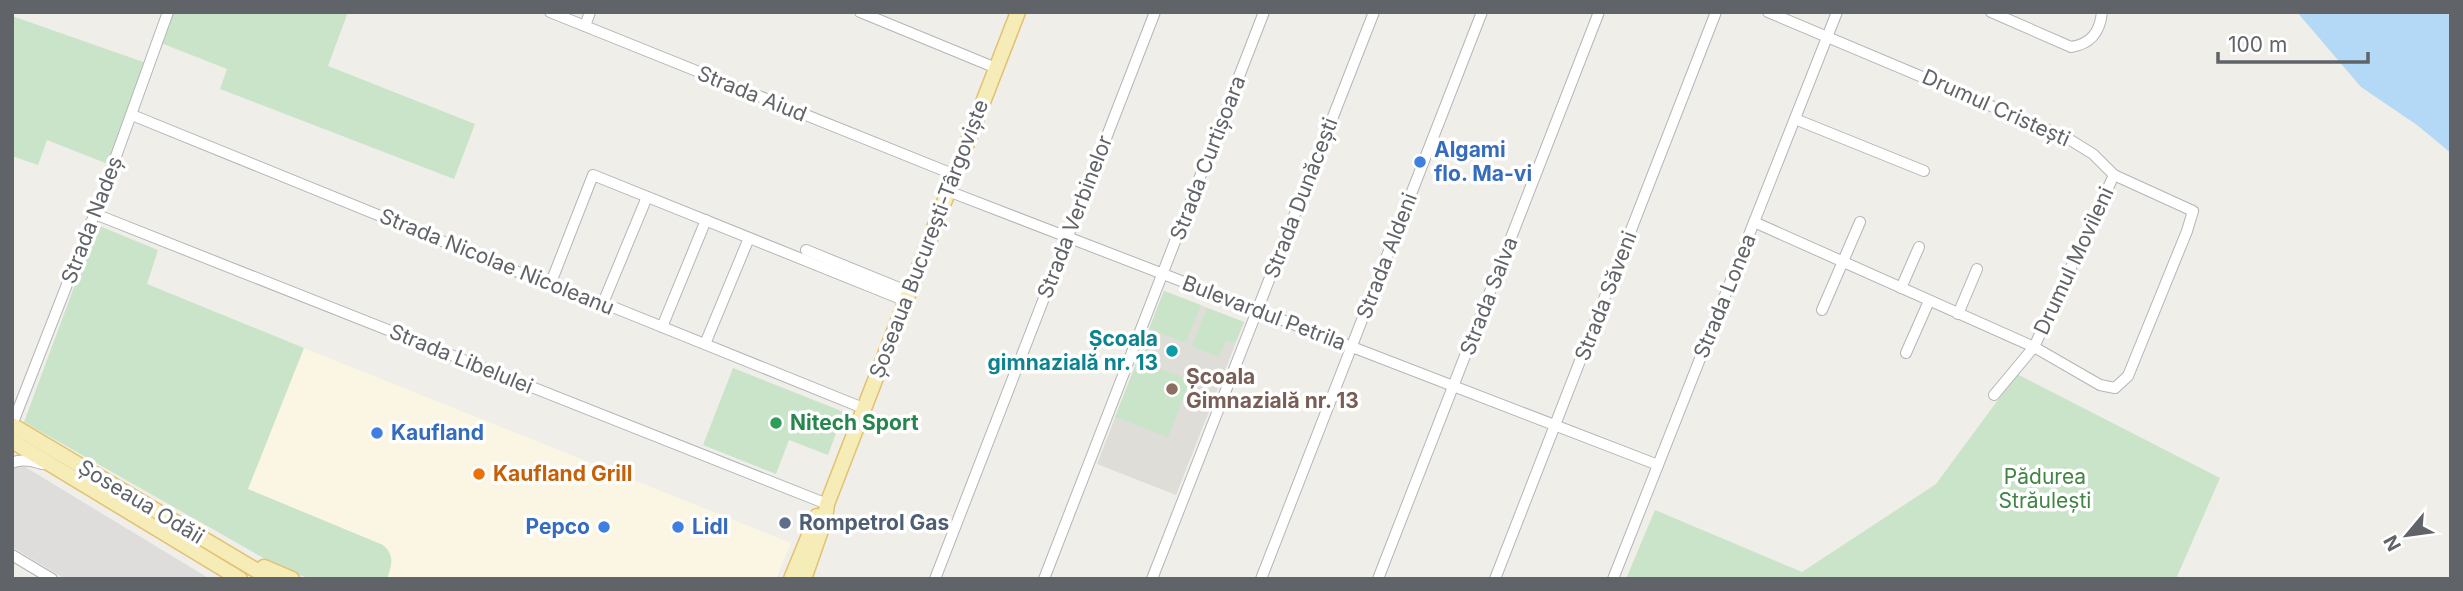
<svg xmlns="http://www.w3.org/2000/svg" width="2463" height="591" viewBox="0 0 2463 591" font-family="Inter,sans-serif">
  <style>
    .commercial { fill: #fbf5e3 }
    .industrial { fill: #dfdddb }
    .education { fill: #dfddd7 }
    .green { fill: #c9e4c9 }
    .water { fill: #b3d9f6 }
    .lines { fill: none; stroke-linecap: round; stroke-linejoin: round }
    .street-casing { stroke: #b3b5b9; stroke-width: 12 }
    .primary-casing { stroke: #e2c170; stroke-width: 17 }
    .street { stroke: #fff; stroke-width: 10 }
    .primary { stroke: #f6ecb7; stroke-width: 14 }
    .shop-dot { fill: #3f7fe0; stroke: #fff; stroke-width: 2.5 }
    .culture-dot { fill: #0f9aa8; stroke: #fff; stroke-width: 2.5 }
    .education-dot { fill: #8d6e63; stroke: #fff; stroke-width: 2.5 }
    .leisure-dot { fill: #2e9e5b; stroke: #fff; stroke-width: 2.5 }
    .food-dot { fill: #e8710a; stroke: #fff; stroke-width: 2.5 }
    .service-dot { fill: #5c6f8a; stroke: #fff; stroke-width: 2.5 }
    .labels { text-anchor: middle; stroke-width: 7; stroke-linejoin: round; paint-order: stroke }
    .street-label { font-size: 21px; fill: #606367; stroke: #fff }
    .shop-label { font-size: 21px; font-weight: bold; fill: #366cbe; stroke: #fff; text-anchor: start }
    .culture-label { font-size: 21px; font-weight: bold; fill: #0d838f; stroke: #fff; text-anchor: end }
    .education-label { font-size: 21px; font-weight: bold; fill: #785e54; stroke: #fff; text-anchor: start }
    .leisure-label { font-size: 21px; font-weight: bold; fill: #27864d; stroke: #fff; text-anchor: start }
    .food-label { font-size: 21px; font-weight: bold; fill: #c56008; stroke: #fff; text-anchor: start }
    .park-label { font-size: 21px; fill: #418444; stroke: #fff }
    .service-label { font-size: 21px; font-weight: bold; fill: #4e5e75; stroke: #fff; text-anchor: start }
  </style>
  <rect width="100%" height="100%" fill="#f0eee9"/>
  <path class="commercial" d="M266,333l525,210 -15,36h-465l-118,-59z"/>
  <path class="industrial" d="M12,459l198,120h-145l-53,-32z"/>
  <path class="education" d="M1164,291l80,31 -68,173 -79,-31z"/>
  <g class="green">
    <path d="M172,12h176l-20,54 147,58 -21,55 -234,-90 7,-20 -66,-26z"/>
    <path d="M12,16l137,48 -36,102 -66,-26 -9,25 -26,-9z"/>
    <path d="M97,225l61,25 -11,34 157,64 -56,141 135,56c12,11 9,19 4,34h-76l-30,-11 -257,-146z"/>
    <path d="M1164,291l37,14 -15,38 -37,-14z"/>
    <path d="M1207,308l37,14 -9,21 -9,-3 -7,17 -27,-11z"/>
    <path d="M1138,360l52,20 -22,57 -53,-20z"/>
    <path d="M733,368l111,44 -16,43 -39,-15 -13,34 -73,-29z"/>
    <path d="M2017,374l203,104 -44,101h-550l29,-69 147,62 134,-88z"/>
  </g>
  <path class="water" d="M2297,12h154v141l-34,-28 -56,-38z"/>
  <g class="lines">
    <defs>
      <g id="street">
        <path d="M550,12l405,163"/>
        <path d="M860,12l136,56"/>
        <path d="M1991,12l80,35c20,-3 29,-15 31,-35"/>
        <path d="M585,26l5,-14"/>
        <path d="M132,115l418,170 53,18 260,105"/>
        <path d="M1795,119l129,52"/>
        <path d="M948,191l710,274"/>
        <path d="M95,214l732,290"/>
        <path d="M1754,222l280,125 66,38 15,3 13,-12 59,-145 6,-20 -79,-36 -21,-21 -26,-16 -299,-126"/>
        <path d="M806,250l103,42"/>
        <path d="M550,285l43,-110 313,126"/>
        <path d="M1901,288l18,-41"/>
        <path d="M603,303l44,-106"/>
        <path d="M1822,310l38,-88"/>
        <path d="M1958,314l19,-45"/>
        <path d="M662,327l44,-107"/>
        <path d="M705,344l44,-106"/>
        <path d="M1906,353l23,-52"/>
        <path d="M1994,395l40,-48 80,-172"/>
        <path d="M12,425l90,-230 66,-183"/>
        <path d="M12,463c9,-5 21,-2 30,1"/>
        <path d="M12,555l40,24"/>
        <path d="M935,579l220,-567"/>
        <path d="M1044,579l220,-567"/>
        <path d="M1152,579l222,-567"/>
        <path d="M1261,579l221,-567"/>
        <path d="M1378,579l221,-567"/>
        <path d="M1495,579l221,-567"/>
        <path d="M1613,579l224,-567"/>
      </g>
      <g id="primary">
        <path d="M12,425l259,154"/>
        <path d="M12,441l228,138"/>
        <path d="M264,567l28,12"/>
        <path d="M791,579l26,-63"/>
        <path d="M804,579l21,-60 2,-15 191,-492"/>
      </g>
    </defs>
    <use href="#street" class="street-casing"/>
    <use href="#primary" class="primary-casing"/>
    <use href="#street" class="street"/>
    <use href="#primary" class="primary"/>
  </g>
  <g class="shop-dot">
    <circle cx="1420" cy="162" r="7"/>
    <circle cx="377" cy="433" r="7"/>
    <circle cx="604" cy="527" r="7"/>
    <circle cx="678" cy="527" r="7"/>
  </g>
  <circle class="culture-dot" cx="1172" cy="351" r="7"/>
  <circle class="education-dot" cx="1172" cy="389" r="7"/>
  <circle class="leisure-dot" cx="776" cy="423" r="7"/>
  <circle class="food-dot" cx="479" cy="474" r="7"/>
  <circle class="service-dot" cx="785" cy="523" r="7"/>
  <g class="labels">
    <g class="street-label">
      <text transform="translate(752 94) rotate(22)" y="7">Strada Aiud</text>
      <text transform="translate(1996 108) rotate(24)" y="7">Drumul Cristești</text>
      <text transform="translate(1208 158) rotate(-69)" y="7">Strada Curtișoara</text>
      <text transform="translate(1301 198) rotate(-69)" y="7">Strada Dunăcești</text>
      <text transform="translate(1075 217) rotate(-69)" y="7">Strada Verbinelor</text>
      <text transform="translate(92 220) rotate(-69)" y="7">Strada Nadeș</text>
      <text transform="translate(929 239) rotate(-69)" y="7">Șoseaua București-Târgoviște</text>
      <text transform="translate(1387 256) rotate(-69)" y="7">Strada Aldeni</text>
      <text transform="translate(2074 261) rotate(-65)" y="7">Drumul Movileni</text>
      <text transform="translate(497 262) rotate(22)" y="7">Strada Nicolae Nicoleanu</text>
      <text transform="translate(1489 296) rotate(-69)" y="7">Strada Salva</text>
      <text transform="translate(1606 296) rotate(-69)" y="7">Strada Săveni</text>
      <text transform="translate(1725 296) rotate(-68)" y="7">Strada Lonea</text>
      <text transform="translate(1264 313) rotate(21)" y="7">Bulevardul Petrila</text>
      <text transform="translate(461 359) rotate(22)" y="7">Strada Libelulei</text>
      <text transform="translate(141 502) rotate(31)" y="7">Șoseaua Odăii</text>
    </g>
    <g class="shop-label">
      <text x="1434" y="157">Algami<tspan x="1434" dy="24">flo. Ma-vi</tspan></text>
      <text x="391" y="440">Kaufland</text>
      <text x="590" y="534" text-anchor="end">Pepco</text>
      <text x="692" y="534">Lidl</text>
    </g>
    <g class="culture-label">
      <text x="1158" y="346">Școala<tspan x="1158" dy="24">gimnazială nr. 13</tspan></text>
    </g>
    <g class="education-label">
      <text x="1186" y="384">Școala<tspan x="1186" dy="24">Gimnazială nr. 13</tspan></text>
    </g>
    <g class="leisure-label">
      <text x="790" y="430">Nitech Sport</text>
    </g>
    <g class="food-label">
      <text x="493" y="481">Kaufland Grill</text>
    </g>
    <g class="park-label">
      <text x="2045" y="484">Pădurea<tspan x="2045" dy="24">Străulești</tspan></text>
    </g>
    <g class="service-label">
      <text x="799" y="530">Rompetrol Gas</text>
    </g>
  </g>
  <rect width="2463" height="591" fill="none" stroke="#606367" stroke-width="28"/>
  <g transform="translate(2407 535) rotate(241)" stroke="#ffffff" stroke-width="5" paint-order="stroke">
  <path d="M0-5L12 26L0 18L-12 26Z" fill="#606367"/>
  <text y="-10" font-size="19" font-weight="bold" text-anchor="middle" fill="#606367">N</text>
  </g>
  <path d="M2218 52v10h150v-10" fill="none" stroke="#606367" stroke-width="3.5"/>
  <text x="2228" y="52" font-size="21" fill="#606367" stroke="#ffffff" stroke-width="5" paint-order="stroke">100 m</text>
</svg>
